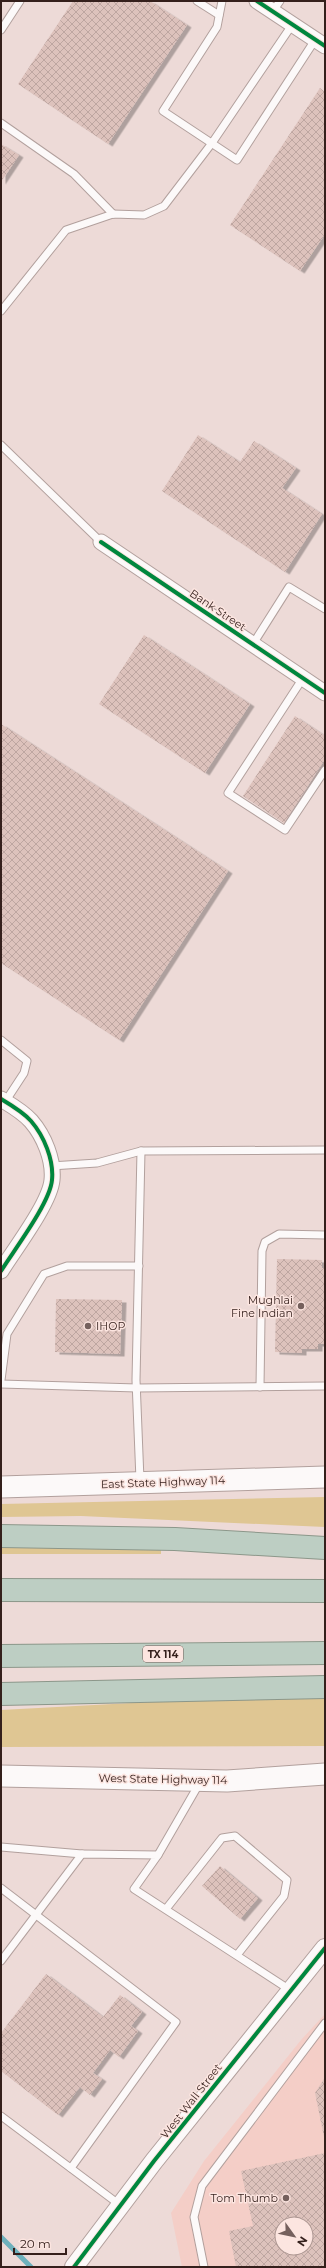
<svg xmlns="http://www.w3.org/2000/svg" width="326" height="2268" viewBox="0 0 326 2268" font-family="Montserrat,sans-serif">
  <style>
    .built { fill: #f4cec7; fill-rule: evenodd }
    .grass { fill: #dfc693 }
    .lines { fill: none; stroke-linecap: round; stroke-linejoin: round }
    .stream { stroke: #6eb1bc; stroke-width: 5 }
    .building { fill: url(#building-cross-hatch); fill-rule: evenodd; filter: url(#shadow) }
    .service-casing { stroke: #b2a09d; stroke-width: 9 }
    .minor-casing { stroke: #b2a09d; stroke-width: 17 }
    .tertiary-casing { stroke: #b2a09d; stroke-width: 20 }
    .secondary-casing { stroke: #b2a09d; stroke-width: 23 }
    .motorway-casing { stroke: #8c978a; stroke-width: 24 }
    .service { stroke: #fcf9f9; stroke-width: 7 }
    .minor { stroke: #fcf9f9; stroke-width: 15 }
    .tertiary { stroke: #fcf9f9; stroke-width: 18 }
    .secondary { stroke: #fcf9f9; stroke-width: 21 }
    .motorway { stroke: #bdcec3; stroke-width: 22 }
    .cycleway-casing { stroke: #fce5e0; stroke-width: 6 }
    .cycleway { stroke: #00873e; stroke-width: 4 }
    .poi-dot { fill: #75605d; stroke: #fce5e0; stroke-width: 1.5 }
    .labels { text-anchor: middle; stroke-width: 3; stroke-linejoin: round; paint-order: stroke }
    .shield { fill: #fce5e0; stroke: #705a56; stroke-width: 1 }
    .shield-label { font-size: 10px; font-weight: bold; fill: #341f1b }
    .street-label { font-size: 11px; fill: #341f1b; stroke: #fce5e0 }
    .poi-label { font-size: 11px; fill: #341f1b; stroke: #fce5e0; text-anchor: end }
  </style>
  <defs>
    <pattern id="building-cross-hatch" width="8" height="8" patternUnits="userSpaceOnUse"><rect width="8" height="8" fill="#ddc2bc"/><path d="M0 0l8 8M0 8l8-8" fill="none" stroke="#bea6a1"/></pattern>
    <filter id="shadow"><feDropShadow dx="4.5" dy="2.5" stdDeviation="0" flood-color="#0004"/></filter>
  </defs>
  <rect width="100%" height="100%" fill="#eddad7"/>
  <path class="built" d="M325,2014v253h-143l-11,-54 33,-52 97,-121zM282,2224h24v24h-24z"/>
  <g class="grass">
    <path d="M325,1497v30l-244,-11 -80,1v-13z"/>
    <path d="M1,1545l160,3v6h-160z"/>
    <path d="M325,1696v50l-324,1v-37l224,-12z"/>
  </g>
  <g class="lines">
    <path class="stream" d="M1,2237l30,30"/>
  </g>
  <g class="building">
    <path d="M73,1h77l37,24 -79,119 -90,-60z"/>
    <path d="M320,88l5,4v142l-25,37 -70,-46z"/>
    <path d="M1,144l18,11 -18,27z"/>
    <path d="M198,435l42,27 14,-21 42,27 -14,20 40,26 -37,58 -123,-81z"/>
    <path d="M144,635l106,69 -45,69 -106,-69z"/>
    <path d="M295,716l30,20v23l-41,64 -41,-27z"/>
    <path d="M1,724l227,147 -109,169 -118,-77z"/>
    <path d="M277,1259l45,1v8h3v76h-7v5h-16v4l-27,-1z"/>
    <path d="M56,1299l66,1 -2,54 -65,-2z"/>
    <path d="M220,1866l38,32 -18,21 -38,-33z"/>
    <path d="M46,1974l57,43 17,-22 22,17 -11,14 7,5 -19,26 -9,-7 -17,23 9,6 -12,16 -10,-8 -22,28 -57,-44v-38z"/>
    <path d="M325,2077v60h-1l-9,-44z"/>
    <path d="M325,2153v114h-89l-7,-36 24,-5 -12,-55zM282,2224h24v24h-24z"/>
  </g>
  <g class="lines">
    <defs>
      <g id="service">
        <path d="M197,1l22,14"/>
        <path d="M222,1l-5,26 -54,84 74,49 78,-120"/>
        <path d="M273,11l7,-10"/>
        <path d="M1,30l19,-29"/>
        <path d="M1,123l73,51 39,40"/>
        <path d="M1,311l65,-81 47,-16 31,1 20,-9 48,-63 80,-118"/>
        <path d="M1,445l100,97"/>
        <path d="M253,644l36,-57 36,22"/>
        <path d="M303,678l-75,115 57,37 40,-60"/>
        <path d="M1,1040l26,21 -3,12 -19,29"/>
        <path d="M51,1166l46,-3 44,-12 184,-1"/>
        <path d="M1,1380l6,-46 37,-60 23,-8h72"/>
        <path d="M1,1384l136,4 188,-2"/>
        <path d="M260,1387l2,-136 3,-9 14,-8 46,1"/>
        <path d="M140,1480l-4,-100 5,-229"/>
        <path d="M1,1847l81,7"/>
        <path d="M158,1855l41,-71"/>
        <path d="M1,1888l175,134 -105,146"/>
        <path d="M166,1909l56,-71 13,-2 52,44 -3,16 -47,59"/>
        <path d="M1,1961l81,-107 76,1 -24,34 156,101"/>
        <path d="M1,2116l119,89"/>
        <path d="M204,2267l-10,-50 8,-31 123,-163"/>
      </g>
      <g id="minor">
        <path d="M257,1l68,45"/>
        <path d="M101,542l224,151"/>
        <path d="M1,1099c10,6 22,13 30,22 13,15 23,39 21,59 -2,23 -38,70 -51,91"/>
      </g>
      <path id="tertiary" d="M74,2267l80,-106 171,-213"/>
      <g id="secondary">
        <path d="M1,1487l324,-10"/>
        <path d="M1,1776l226,5 98,-7"/>
      </g>
      <g id="motorway">
        <path d="M1,1536l174,3 150,9"/>
        <path d="M1,1590l324,1"/>
        <path d="M1,1656l324,-3"/>
        <path d="M1,1694l324,-7"/>
      </g>
    </defs>
    <use href="#service" class="service-casing"/>
    <use href="#minor" class="minor-casing"/>
    <use href="#tertiary" class="tertiary-casing"/>
    <use href="#secondary" class="secondary-casing"/>
    <use href="#motorway" class="motorway-casing"/>
    <use href="#service" class="service"/>
    <use href="#minor" class="minor"/>
    <use href="#tertiary" class="tertiary"/>
    <use href="#secondary" class="secondary"/>
    <use href="#motorway" class="motorway"/>
    <defs>
      <g id="cycleway">
        <path d="M257,1l68,45"/>
        <path d="M101,542l224,151"/>
        <path d="M1,1099c10,6 22,13 30,22 13,15 23,39 21,59 -2,23 -38,70 -51,91"/>
        <path d="M74,2267l80,-106 171,-213"/>
      </g>
    </defs>
    <use href="#cycleway" class="cycleway-casing"/>
    <use href="#cycleway" class="cycleway"/>
  </g>
  <g class="poi-dot">
    <circle cx="301" cy="1306" r="4"/>
    <circle cx="88" cy="1326" r="4"/>
    <circle cx="286" cy="2198" r="4"/>
  </g>
  <g class="labels">
    <rect class="shield" x="143" y="1646" width="40" height="16" rx="3"/>
    <g class="shield-label">
      <text x="163" y="1658">TX 114</text>
    </g>
    <g class="street-label">
      <text transform="translate(218 610) rotate(34)" y="4">Bank Street</text>
      <text transform="translate(163 1482) rotate(-2)" y="4">East State Highway 114</text>
      <text transform="translate(163 1779) rotate(1)" y="4">West State Highway 114</text>
      <text transform="translate(191 2101) rotate(-52)" y="4">West Wall Street</text>
    </g>
    <g class="poi-label">
      <text x="293" y="1304">Mughlai<tspan x="293" dy="13">Fine Indian</tspan></text>
      <text x="96" y="1330" text-anchor="start">IHOP</text>
      <text x="278" y="2202">Tom Thumb</text>
    </g>
  </g>
  <rect width="326" height="2268" fill="none" stroke="#341f1b" stroke-width="4"/>
  <g transform="translate(294 2236) rotate(123)"><circle r="19" fill="#fce5e0" stroke="#ac9691"/>
  <path d="M0-3L7 15L0 10L-7 15Z" fill="#75605d"/>
  <text y="-6" font-size="11" font-weight="bold" text-anchor="middle" fill="#341f1b">N</text>
  </g>
  <path d="M14 2248v6h52v-6" fill="none" stroke="#341f1b" stroke-width="2"/>
  <text x="20" y="2248" font-size="12" fill="#341f1b" stroke="#fce5e0" stroke-width="3" paint-order="stroke">20 m</text>
</svg>
